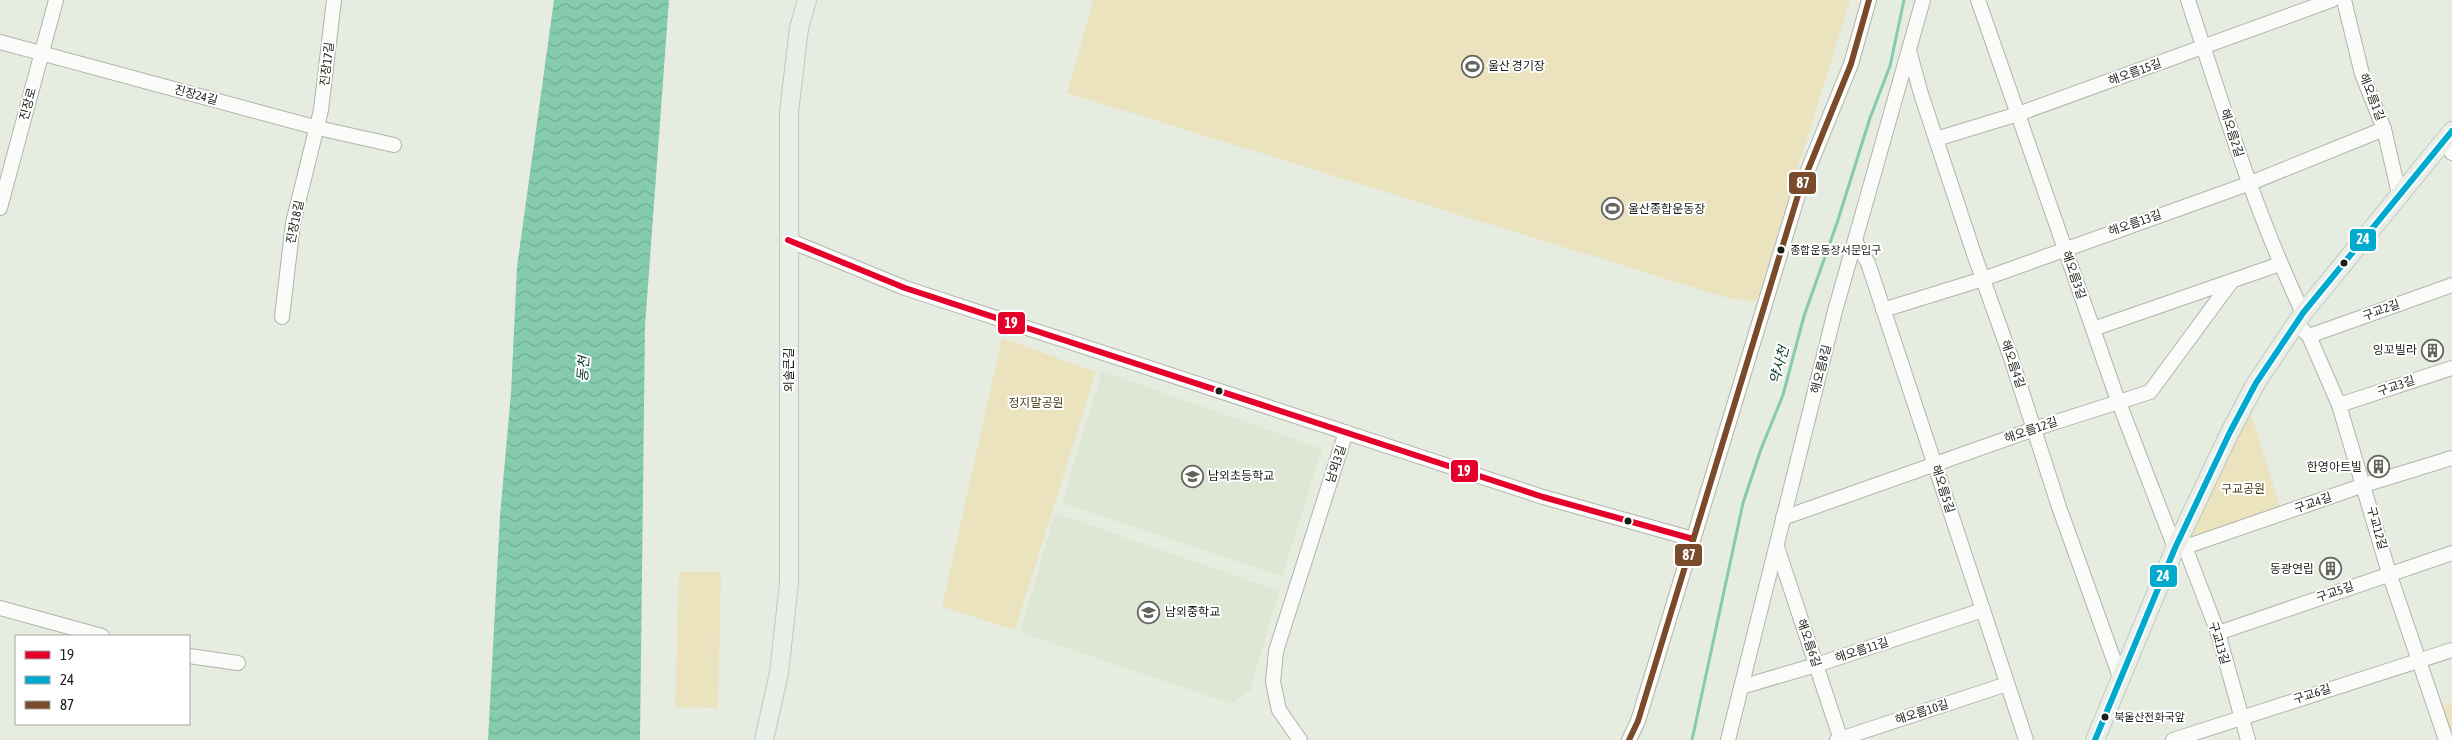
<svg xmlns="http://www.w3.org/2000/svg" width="2452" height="740" viewBox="0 0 2452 740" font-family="'Asap Condensed','Noto Sans KR',sans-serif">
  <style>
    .built { fill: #dee7d3 }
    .park { fill: #ebe2be }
    .water { fill: url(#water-waves) }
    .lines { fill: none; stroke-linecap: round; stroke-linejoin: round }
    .stream { stroke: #85cbae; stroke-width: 3 }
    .minor-casing { stroke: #b0b4ab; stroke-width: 16 }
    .major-casing { stroke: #c4c6c2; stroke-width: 20 }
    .minor { stroke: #fbfcfa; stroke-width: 14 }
    .major { stroke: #e8efe8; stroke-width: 18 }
    .bus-1-casing { stroke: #fff; stroke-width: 10 }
    .bus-2-casing { stroke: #fff; stroke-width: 10 }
    .bus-3-casing { stroke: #fff; stroke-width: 10 }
    .bus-1 { stroke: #e4002b; stroke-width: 6 }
    .bus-2 { stroke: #00a9ce; stroke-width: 6 }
    .bus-3 { stroke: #7a4b2a; stroke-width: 6 }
    .bus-dot { fill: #1b1e17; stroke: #fff; stroke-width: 2 }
    .labels { text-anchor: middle; stroke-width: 4; stroke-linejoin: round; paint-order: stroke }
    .bus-label { font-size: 11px; fill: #1b1e17; stroke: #fff; text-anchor: start }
    .street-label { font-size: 12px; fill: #1b1e17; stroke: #fff }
    .poi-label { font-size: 12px; fill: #1b1e17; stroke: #fff; text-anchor: start }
    .park-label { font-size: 12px; fill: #4e421e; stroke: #fff }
    .water-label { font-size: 14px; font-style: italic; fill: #083627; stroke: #fff }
    .line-badge { stroke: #fff; stroke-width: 2 }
    .badge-label { font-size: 14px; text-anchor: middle; font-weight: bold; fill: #fff }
  </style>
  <defs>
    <pattern id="water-waves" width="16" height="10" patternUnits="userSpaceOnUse" patternTransform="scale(1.25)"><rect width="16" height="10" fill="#85cbae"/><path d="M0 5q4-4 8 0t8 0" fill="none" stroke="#72ae95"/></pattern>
  </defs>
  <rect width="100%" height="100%" fill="#e7ece1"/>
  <g class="built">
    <path d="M1102,371l220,78 -40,127 -220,-73z"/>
    <path d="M1055,513l224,78 -29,100 -19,13 -211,-72z"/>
  </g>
  <g class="park">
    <path d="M1088,0h762l-93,301 -26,-2 -664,-206 26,-91z"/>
    <path d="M1002,338l94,34 -81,258 -73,-23z"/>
    <path d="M2250,411l30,96 -95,36z"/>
    <path d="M679,572h42l-3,136 -43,-1z"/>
    <path d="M2452,703v36l-12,-32z"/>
  </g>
  <path class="water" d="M554,0h115l-24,326 -5,414h-152l12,-224 11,-123 6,-126z"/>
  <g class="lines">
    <path class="stream" d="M1692,740l51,-237 18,-54 22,-54 21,-79 33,-93 33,-105 20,-52 14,-66"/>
    <defs>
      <g id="minor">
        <path d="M1978,0l138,395 59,153 10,-1 179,-62 88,-27"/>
        <path d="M2188,0c35,106 67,212 115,313"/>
        <path d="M2344,0l18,74 22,55 15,65"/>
        <path d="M0,42l318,86 76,17"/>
        <path d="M1909,50l12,44 53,160 37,104 48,149 61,170"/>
        <path d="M2446,138l6,15"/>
        <path d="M1936,139l82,-25 314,-114"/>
        <path d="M0,208l56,-208"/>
        <path d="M788,240l117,48 638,209 150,42"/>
        <path d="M1855,241l13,22 158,477"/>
        <path d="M1883,310l100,-31 265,-95 136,-55"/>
        <path d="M282,317l11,-94 28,-113 13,-110"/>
        <path d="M2296,323l13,13 30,69 50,168 57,167"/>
        <path d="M2093,329l187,-65"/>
        <path d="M2309,336l143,-51"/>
        <path d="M2339,405l113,-37"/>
        <path d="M1783,518l251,-89 116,-37 81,-110"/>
        <path d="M1777,547l64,193"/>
        <path d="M2185,547l33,86 30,107"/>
        <path d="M0,608l102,28"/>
        <path d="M2218,633l234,-80"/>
        <path d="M189,656l49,7"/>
        <path d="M1741,687l75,-22 167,-55"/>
        <path d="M1300,740l-21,-30 -6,-28 3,-31 70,-219"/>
        <path d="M1629,740l9,-19 161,-529 52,-128 18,-64"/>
        <path d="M1728,740l107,-429 88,-311"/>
        <path d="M1837,740l170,-56"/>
        <path d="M2173,740l279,-90"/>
      </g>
      <g id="major">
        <path d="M764,740l15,-67 10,-90v-471l10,-84 8,-28"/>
        <path d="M2095,740l80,-192 55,-116 26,-49 47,-70 149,-182"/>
      </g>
    </defs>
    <use href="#minor" class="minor-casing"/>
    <use href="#major" class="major-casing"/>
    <use href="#minor" class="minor"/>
    <use href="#major" class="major"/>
    <defs>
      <path id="bus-1" d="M788,240l117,48 638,209 150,42"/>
      <path id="bus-2" d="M2095,740l80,-192 55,-116 26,-49 47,-70 149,-182"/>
      <path id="bus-3" d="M1629,740l9,-19 161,-529 52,-128 18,-64"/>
    </defs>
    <use href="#bus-1" class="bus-1-casing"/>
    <use href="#bus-2" class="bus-2-casing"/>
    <use href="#bus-3" class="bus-3-casing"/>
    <use href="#bus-1" class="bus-1"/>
    <use href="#bus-2" class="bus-2"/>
    <use href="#bus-3" class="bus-3"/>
  </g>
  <defs>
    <symbol id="stadium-ring" viewBox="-11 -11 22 22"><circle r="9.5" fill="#fff" stroke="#62665e" stroke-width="1.5"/><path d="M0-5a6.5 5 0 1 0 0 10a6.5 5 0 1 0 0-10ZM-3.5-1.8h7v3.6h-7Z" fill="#62665e"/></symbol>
    <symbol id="building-ring" viewBox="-11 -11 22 22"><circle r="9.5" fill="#fff" stroke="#62665e" stroke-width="1.5"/><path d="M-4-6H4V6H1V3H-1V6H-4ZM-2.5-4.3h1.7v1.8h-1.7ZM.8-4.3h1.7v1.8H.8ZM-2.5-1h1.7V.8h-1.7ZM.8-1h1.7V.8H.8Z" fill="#62665e"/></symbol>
    <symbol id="school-ring" viewBox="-11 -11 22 22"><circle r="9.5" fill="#fff" stroke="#62665e" stroke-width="1.5"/><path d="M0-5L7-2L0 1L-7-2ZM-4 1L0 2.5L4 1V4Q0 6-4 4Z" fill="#62665e"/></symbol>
  </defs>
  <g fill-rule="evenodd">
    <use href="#stadium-ring" x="1460" y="54" width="25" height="25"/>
    <use href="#stadium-ring" x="1600" y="196" width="25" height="25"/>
    <use href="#building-ring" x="2420" y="338" width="25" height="25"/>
    <use href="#building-ring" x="2366" y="454" width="25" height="25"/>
    <use href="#school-ring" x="1180" y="464" width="25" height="25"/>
    <use href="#building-ring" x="2318" y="556" width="25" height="25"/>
    <use href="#school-ring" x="1136" y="600" width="25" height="25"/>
  </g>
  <g class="bus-dot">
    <circle cx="1781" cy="250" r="4.5"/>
    <circle cx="2344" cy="263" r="4.5"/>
    <circle cx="1219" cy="391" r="4.5"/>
    <circle cx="1628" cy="521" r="4.5"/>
    <circle cx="2105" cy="717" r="4.5"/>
  </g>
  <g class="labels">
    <g class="bus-label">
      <text x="1790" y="254">종합운동장서문입구</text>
      <text x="2114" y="721">북울산전화국앞</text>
    </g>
    <g class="street-label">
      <text transform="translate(327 64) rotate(-83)" y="4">진장17길</text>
      <text transform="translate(2135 72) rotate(-20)" y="4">해오름15길</text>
      <text transform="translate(196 95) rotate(15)" y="4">진장24길</text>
      <text transform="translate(2372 97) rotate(69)" y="4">해오름1길</text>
      <text transform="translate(28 104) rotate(-75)" y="4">진장로</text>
      <text transform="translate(2232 133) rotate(72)" y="4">해오름2길</text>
      <text transform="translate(295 222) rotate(-78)" y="4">진장18길</text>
      <text transform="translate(2135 223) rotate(-19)" y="4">해오름13길</text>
      <text transform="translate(2074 275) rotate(71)" y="4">해오름3길</text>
      <text transform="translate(2381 310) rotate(-20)" y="4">구교2길</text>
      <text transform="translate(2013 364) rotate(71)" y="4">해오름4길</text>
      <text transform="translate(1821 369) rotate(-76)" y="4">해오름8길</text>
      <text transform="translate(789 370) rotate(-90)" y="4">외솔큰길</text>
      <text transform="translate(2396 386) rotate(-19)" y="4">구교3길</text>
      <text transform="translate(2031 430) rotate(-19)" y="4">해오름12길</text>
      <text transform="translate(1336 464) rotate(-72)" y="4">남외3길</text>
      <text transform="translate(1943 489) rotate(72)" y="4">해오름5길</text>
      <text transform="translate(2313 503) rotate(-19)" y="4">구교4길</text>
      <text transform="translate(2377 528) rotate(74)" y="4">구교12길</text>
      <text transform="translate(2335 592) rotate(-19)" y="4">구교5길</text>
      <text transform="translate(1809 643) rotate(71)" y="4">해오름6길</text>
      <text transform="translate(2219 643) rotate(73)" y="4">구교13길</text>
      <text transform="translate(1862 650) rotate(-18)" y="4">해오름11길</text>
      <text transform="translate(2312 694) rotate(-18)" y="4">구교6길</text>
      <text transform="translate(1922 712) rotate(-18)" y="4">해오름10길</text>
    </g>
    <g class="poi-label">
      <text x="1488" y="70">울산 경기장</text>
      <text x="1628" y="213">울산종합운동장</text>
      <text x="2417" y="354" text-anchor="end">잉꼬빌라</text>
      <text x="2362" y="471" text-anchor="end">한영아트빌</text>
      <text x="1208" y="480">남외초등학교</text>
      <text x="2314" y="573" text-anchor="end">동광연립</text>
      <text x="1165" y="616">남외중학교</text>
    </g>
    <g class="park-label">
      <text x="1036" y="407">정지말공원</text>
      <text x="2243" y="493">구교공원</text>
    </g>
    <g class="water-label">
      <text transform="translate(1779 365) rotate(-75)" y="5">약사천</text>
      <text transform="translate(583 369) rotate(-86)" y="5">동천</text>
    </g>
  </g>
  <g class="line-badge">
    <rect x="1788" y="171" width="29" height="24" rx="5" fill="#7a4b2a"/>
    <rect x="2349" y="228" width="28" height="24" rx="5" fill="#00a9ce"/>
    <rect x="997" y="311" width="29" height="24" rx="5" fill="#e4002b"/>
    <rect x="1450" y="459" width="29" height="24" rx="5" fill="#e4002b"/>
    <rect x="1674" y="543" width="29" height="24" rx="5" fill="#7a4b2a"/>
    <rect x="2149" y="564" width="29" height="24" rx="5" fill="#00a9ce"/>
  </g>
  <g class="badge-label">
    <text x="1803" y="188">87</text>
    <text x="2363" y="244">24</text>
    <text x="1011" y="328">19</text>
    <text x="1464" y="476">19</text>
    <text x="1689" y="560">87</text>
    <text x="2163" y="581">24</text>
  </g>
  <rect x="15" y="635" width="175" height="90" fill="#ffffff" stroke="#a4a5a2"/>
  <rect x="25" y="651" width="25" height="8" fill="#e4002b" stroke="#a4a5a2"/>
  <text x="60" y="660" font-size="15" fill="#1b1e17">19</text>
  <rect x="25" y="676" width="25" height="8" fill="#00a9ce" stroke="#a4a5a2"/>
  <text x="60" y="685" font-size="15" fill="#1b1e17">24</text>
  <rect x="25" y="701" width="25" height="8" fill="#7a4b2a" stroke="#a4a5a2"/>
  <text x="60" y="710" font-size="15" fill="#1b1e17">87</text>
</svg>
